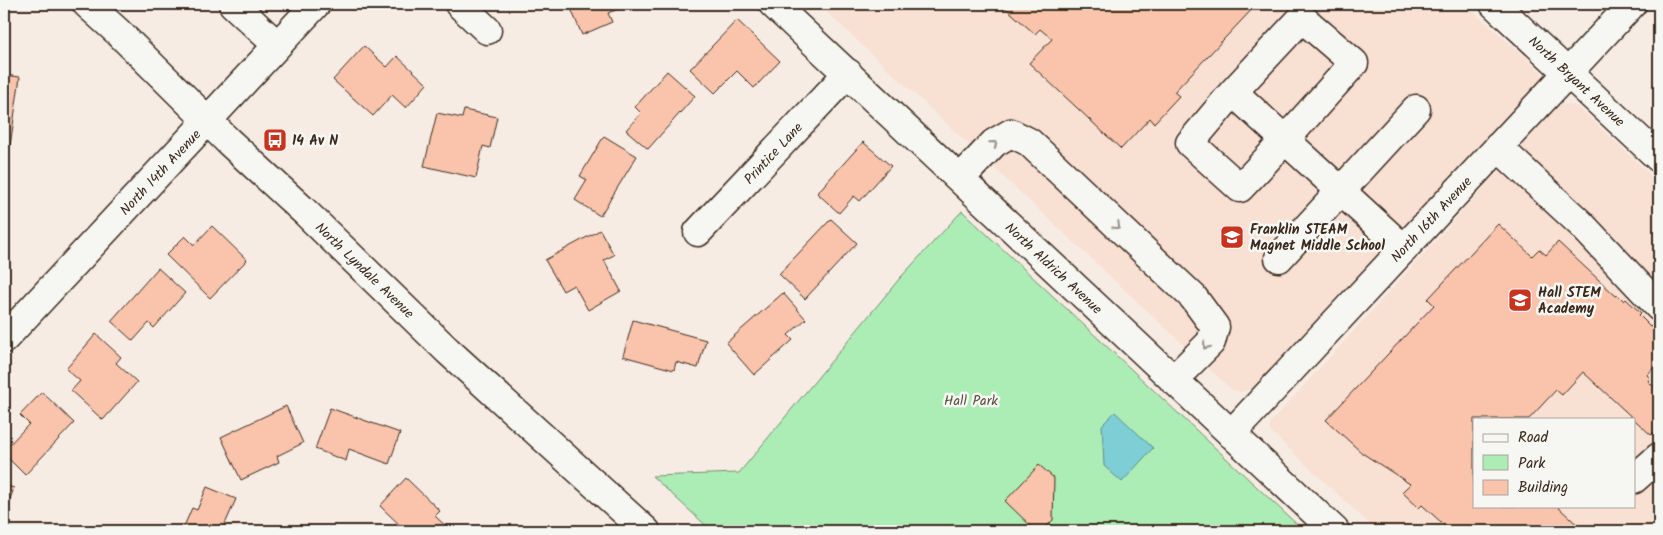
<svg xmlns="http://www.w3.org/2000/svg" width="1663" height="535" viewBox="0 0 1663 535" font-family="Kalam,sans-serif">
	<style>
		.built { fill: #f8e0d3; fill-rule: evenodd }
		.green { fill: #acedb6; stroke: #748c6a }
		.water { fill: #7dced5; stroke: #638c8c }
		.building { fill: #f9c4ab; stroke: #3b2a1e }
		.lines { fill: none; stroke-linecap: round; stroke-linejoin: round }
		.minor-casing { stroke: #3b2a1e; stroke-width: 31 }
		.minor { stroke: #f6f6f2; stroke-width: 28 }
		.oneway { stroke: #989088 }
		.labels { text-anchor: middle; stroke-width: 5; stroke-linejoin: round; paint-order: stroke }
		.street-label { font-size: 14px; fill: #3b2a1e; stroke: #f6f6f2 }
		.poi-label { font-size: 14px; font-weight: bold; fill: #3b2a1e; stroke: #f6f6f2; text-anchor: start }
		.park-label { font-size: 14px; fill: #52513c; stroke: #f6f6f2 }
	</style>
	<rect width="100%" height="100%" fill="#f7ece4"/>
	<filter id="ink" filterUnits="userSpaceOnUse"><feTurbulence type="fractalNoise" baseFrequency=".02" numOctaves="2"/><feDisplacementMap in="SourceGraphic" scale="10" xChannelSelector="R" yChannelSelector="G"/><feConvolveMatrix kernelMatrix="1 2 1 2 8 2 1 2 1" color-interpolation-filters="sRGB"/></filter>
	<g filter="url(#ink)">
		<path class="built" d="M818,4H1465L1541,71L1544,79L1539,86L1253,388L1240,392L1232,390Z
			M1566,104L1576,106L1588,116L1659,183V531H1377L1270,431V423L1558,106ZM1474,419H1634V506H1474Z"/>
		<path class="green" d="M962,211L1304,531H712L652,476L739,473L900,278Z"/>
		<path class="water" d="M1115,412L1153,448L1122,482L1104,466L1102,425Z"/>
		<path class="building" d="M569,4H631L608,13L612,22L582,35Z
			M1001,4H1257L1174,92L1179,96L1154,123L1150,118L1121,149L1029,63L1052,39L1040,29L1035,34Z
			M737,20L780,61L754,88L737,71L715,93L690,69Z
			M364,46L387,67L397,56L427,84L406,108L392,95L373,116L333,80Z
			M667,71L695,96L648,149L626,130L641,113L635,107Z
			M4,75L20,77L10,146L4,145Z
			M464,110L497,117L490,148L483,146L476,178L424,166L437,113L462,118Z
			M604,136L637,156L600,216L575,200L587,180L580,176Z
			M863,142L891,166L860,201L854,196L839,213L817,193Z
			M831,219L857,243L805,299L779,274Z
			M1498,224L1532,256L1539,249L1546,255L1558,242L1616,296L1618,295L1624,301L1626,299L1641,313L1639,315L1651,327L1653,325L1659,331V362L1647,375L1650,378L1648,381L1659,392V431L1657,434L1654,432L1651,435L1583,372L1562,395L1556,390L1529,419H1474V506H1557L1584,531H1451L1422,505L1419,508L1402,492L1410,484L1362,453L1326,420L1434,305L1428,299Z
			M212,226L247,260L210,298L166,255L185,236L194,245Z
			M600,230L614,255L604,260L621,291L588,310L574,285L563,291L545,260Z
			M158,268L185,293L154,328L149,323L133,341L111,321Z
			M783,293L806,319L788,335L793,340L754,375L726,343Z
			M633,320L706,340L698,368L676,362L674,370L623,356Z
			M96,334L121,357L116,363L137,382L103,420L71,391L80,381L66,369Z
			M42,392L74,423L25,475L4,454V450L29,424L20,415Z
			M286,406L303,443L277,456L279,462L241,480L221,437Z
			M330,408L400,433L389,464L349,449L346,461L315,449Z
			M1039,465L1054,478L1053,520L1042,531H1036L1005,501Z
			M406,478L440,511L435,516L451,531H406L380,506Z
			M4,485L14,488L4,516Z
			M207,487L236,499L222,531H182L192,508L197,510Z"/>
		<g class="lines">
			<g class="minor-casing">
				<path id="minor" d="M87,4L118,32L228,141L304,211L448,351L646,531
					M233,4L277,45
					M459,4L487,30
					M773,4L1335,531
					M1494,4L1659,158
					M1233,92L1302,18L1354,63L1285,140L1240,188L1190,143L1233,92C1290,144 1347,197 1404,249
					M1498,147L1581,224L1659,307
					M960,179L994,143L1011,133L1029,142L1193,297L1215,327L1211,342L1173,380
					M698,232L848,73
					M1279,258L1416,109
					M4,339L316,4
					M1231,434L1632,4
					M1634,479L1659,457"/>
			</g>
			<use href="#minor" class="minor"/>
		</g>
		<defs><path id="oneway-chevron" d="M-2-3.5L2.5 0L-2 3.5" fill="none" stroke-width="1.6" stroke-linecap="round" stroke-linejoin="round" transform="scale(1.25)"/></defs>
		<g class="oneway">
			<use href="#oneway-chevron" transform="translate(994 144) rotate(-39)"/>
			<use href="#oneway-chevron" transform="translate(1117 226) rotate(44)"/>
			<use href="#oneway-chevron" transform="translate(1206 346) rotate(129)"/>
		</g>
	</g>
	<defs>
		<g id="bus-square" transform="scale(1.25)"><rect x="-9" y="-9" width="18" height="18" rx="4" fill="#c8321e" stroke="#f6f6f2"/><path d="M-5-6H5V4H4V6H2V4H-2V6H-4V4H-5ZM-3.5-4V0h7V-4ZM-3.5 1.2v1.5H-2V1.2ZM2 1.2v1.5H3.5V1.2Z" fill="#fff"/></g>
		<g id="school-square" transform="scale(1.25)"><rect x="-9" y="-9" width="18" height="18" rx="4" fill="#c8321e" stroke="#f6f6f2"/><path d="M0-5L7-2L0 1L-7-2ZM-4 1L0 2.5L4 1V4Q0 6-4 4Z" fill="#fff"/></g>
	</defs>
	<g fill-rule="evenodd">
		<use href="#bus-square" x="275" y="140"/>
		<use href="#school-square" x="1232" y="237"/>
		<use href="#school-square" x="1520" y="300"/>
	</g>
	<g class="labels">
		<g class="street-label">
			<text transform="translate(1577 81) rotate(43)" y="5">North Bryant Avenue</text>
			<text transform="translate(773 153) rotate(-47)" y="5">Printice Lane</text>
			<text transform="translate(160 172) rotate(-47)" y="5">North 14th Avenue</text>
			<text transform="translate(1431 219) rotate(-47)" y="5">North 16th Avenue</text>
			<text transform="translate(1054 268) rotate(43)" y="5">North Aldrich Avenue</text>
			<text transform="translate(365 270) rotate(44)" y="5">North Lyndale Avenue</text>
		</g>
		<g class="poi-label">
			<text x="292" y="145">14 Av N</text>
			<text x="1250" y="234">Franklin STEAM<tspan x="1250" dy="16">Magnet Middle School</tspan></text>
			<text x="1538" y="297">Hall STEM<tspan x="1538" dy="16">Academy</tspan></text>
		</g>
		<g class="park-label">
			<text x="971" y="405">Hall Park</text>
		</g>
	</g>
	<rect width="1663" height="535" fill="none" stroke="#f6f6f2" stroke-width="20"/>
	<rect x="10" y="10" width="1643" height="515" fill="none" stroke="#3b2a1e" stroke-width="2" filter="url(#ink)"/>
	<rect x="1473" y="418" width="162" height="90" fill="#f6f6f2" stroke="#aba49d"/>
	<rect x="1483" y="434" width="25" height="8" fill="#f6f6f2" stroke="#aba49d"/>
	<text x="1518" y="442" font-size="15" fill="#3b2a1e">Road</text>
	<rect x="1483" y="455" width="25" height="15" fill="#acedb6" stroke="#aba49d"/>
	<text x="1518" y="468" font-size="15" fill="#3b2a1e">Park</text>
	<rect x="1483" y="480" width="25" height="15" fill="#f9c4ab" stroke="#aba49d"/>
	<text x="1518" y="492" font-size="15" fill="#3b2a1e">Building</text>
</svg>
